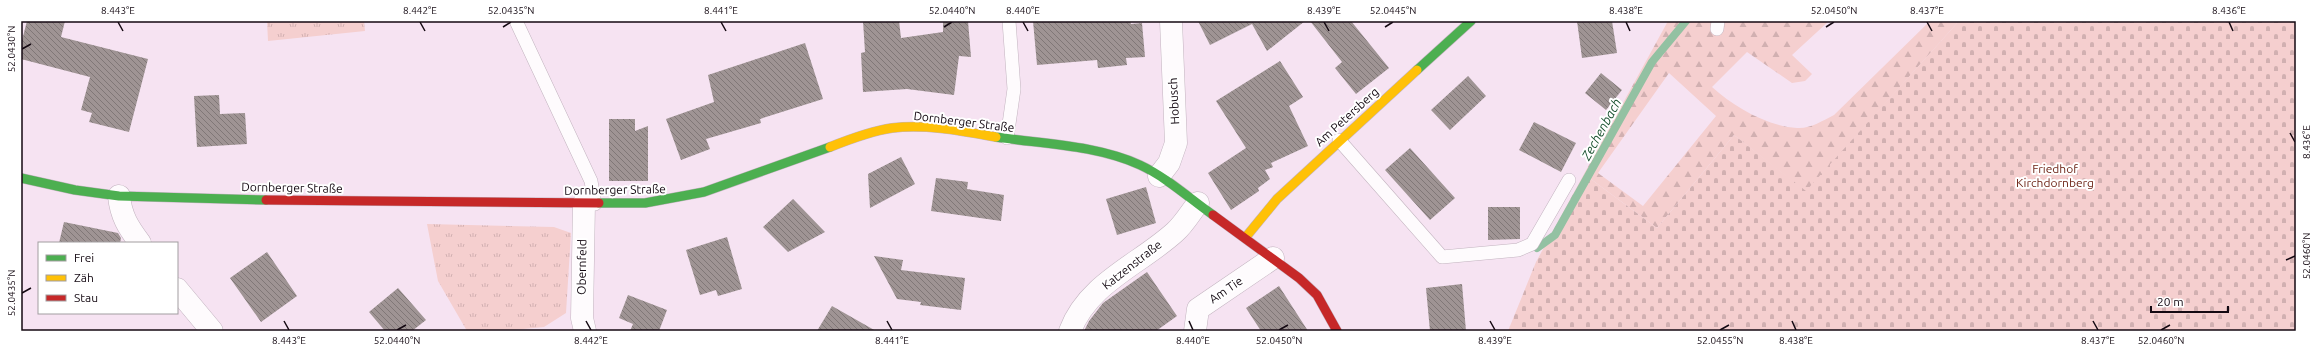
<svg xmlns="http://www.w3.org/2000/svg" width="2317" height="352" viewBox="0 0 2317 352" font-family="Ubuntu,sans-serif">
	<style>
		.grass { fill: url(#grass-tufts) }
		.forest { fill: url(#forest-firs); fill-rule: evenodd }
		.cemetery { fill: url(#cemetery-stones) }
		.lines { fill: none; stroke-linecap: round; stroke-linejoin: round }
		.stream { stroke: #93c1a2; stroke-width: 8 }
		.building { fill: url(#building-back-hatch) }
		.lane-casing { stroke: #c2b3bf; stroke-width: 14 }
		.street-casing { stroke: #c2b3bf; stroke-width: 23 }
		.fast-casing { stroke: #c2b3bf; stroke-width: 10 }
		.slow-casing { stroke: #c2b3bf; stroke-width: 10 }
		.jam-casing { stroke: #c2b3bf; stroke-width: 10 }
		.lane { stroke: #fefbfd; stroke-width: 13 }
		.street { stroke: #fefbfd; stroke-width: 22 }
		.fast { stroke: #4caf50; stroke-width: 9 }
		.slow { stroke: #ffc107; stroke-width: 9 }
		.jam { stroke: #c62828; stroke-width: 9 }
		.ticks { fill: none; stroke: #140912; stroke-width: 1.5 }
		.labels { text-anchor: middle; stroke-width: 4; stroke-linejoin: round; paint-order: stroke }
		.street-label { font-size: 12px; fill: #140912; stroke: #fff }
		.park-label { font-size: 12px; fill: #691e10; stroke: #fff }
		.water-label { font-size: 13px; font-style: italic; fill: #174f2d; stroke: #fff }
		.neatline { fill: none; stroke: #140912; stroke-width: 1.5 }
		.ticks-label { font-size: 10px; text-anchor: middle; fill: #140912 }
	</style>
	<defs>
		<pattern id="grass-tufts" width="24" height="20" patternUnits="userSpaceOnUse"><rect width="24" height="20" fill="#f5cfcf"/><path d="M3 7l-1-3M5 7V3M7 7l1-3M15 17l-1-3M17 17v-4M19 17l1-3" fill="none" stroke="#d1b0b1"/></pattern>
		<pattern id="forest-firs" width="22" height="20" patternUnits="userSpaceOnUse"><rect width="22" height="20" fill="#f5cfcf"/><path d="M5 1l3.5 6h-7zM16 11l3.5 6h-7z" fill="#d1b0b1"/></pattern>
		<pattern id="cemetery-stones" width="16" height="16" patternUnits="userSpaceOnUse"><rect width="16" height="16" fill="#f5cfcf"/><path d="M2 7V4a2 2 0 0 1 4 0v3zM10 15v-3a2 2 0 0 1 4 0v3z" fill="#d1b0b1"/></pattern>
		<pattern id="building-back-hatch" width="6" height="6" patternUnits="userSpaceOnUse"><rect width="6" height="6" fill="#9f9494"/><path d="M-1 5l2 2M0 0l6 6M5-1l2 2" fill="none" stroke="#807777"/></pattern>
	</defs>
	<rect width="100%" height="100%" fill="#f6e3f2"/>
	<path class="grass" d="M267,21H364L365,31L268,41Z
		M427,224L554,227L571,233L566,313L544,327L502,331H467L438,281Z"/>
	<path class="forest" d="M1668,21H1829L1792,55L1812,74L1805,81L1792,83L1747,52L1712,87C1734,107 1767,126 1797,128C1810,129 1822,121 1834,115L1930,21H1959L1806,192L1734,135L1657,228L1584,174ZM1669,73L1716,116L1643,206L1598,173Z"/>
	<path class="cemetery" d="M1959,21H2296V331H1508L1536,262L1584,174L1657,228L1734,135L1806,191Z"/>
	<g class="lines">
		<path class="stream" d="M1537,248L1555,235L1652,62L1686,21"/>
	</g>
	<path class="building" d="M27,21H65L61,37L148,59L129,132L89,122L92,113L81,110L90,77L21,59V44Z
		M863,21H899L901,38L943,32V21H968L971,57L959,56L954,95L907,89L863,92L861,53L865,52Z
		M1033,21H1130L1131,24L1142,23L1145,57L1126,58L1127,65L1098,68L1097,60L1037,65Z
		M1198,21H1305L1267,51L1252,24L1210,45Z
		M1310,21H1351L1389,68L1356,94L1335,68L1342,62Z
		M1577,21H1612L1617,53L1582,58Z
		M805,43L823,99L760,119L761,123L706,139L710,149L681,160L666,119L714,102L708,75Z
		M1280,61L1303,97L1289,106L1308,146L1271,163L1273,167L1265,170L1270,179L1258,188L1259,191L1231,210L1208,173L1246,148L1216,101Z
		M1601,73L1622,90L1606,110L1585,93Z
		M1468,76L1486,96L1450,130L1431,110Z
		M219,95L220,114L245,113L247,144L197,147L194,96Z
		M609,119H635V131L648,126V181H609Z
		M1534,122L1576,143L1561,172L1519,150Z
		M1410,148L1455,198L1430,220L1385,170Z
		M901,157L915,184L870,208L868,174Z
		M936,178L968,182L967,189L1004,195L1001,221L931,211Z
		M1146,187L1156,223L1117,235L1106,199Z
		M793,199L825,232L788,252L763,227Z
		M1488,207H1520V239L1488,240Z
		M64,222L118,233L121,238L120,243H59Z
		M727,237L742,289L718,296L716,290L700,295L686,250Z
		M267,252L297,296L261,322L230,278Z
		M874,256L903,260L901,270L965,278L961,310L920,305L921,302L897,299Z
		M1147,272L1177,316L1156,331H1084L1089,321L1103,303Z
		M1462,284L1466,331H1430L1426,288Z
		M1279,286L1308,331H1261L1246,308Z
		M398,288L426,320L412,331H385L369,312Z
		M628,295L667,310L659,331H630L633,324L619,318Z
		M832,306L876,331H817Z"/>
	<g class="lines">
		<g class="lane-casing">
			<path id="lane" d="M516,21L591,181L595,204
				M1717,29L1718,21
				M1007,138L1014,89L1009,21
				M1339,140L1442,257L1518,250L1532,244L1569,180"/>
		</g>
		<g class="street-casing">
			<path id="street" d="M1159,176L1169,163L1176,143L1171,21
				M119,196C121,216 128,227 140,243
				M584,203L582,318L585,331
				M177,289L212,331
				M1070,331C1088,283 1140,264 1175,232C1184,224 1191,212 1198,203
				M1195,331L1198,309L1273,258"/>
		</g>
		<g class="fast-casing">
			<path id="fast" d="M1417,70L1471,21
				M996,137C1043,144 1096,145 1140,165C1166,177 1189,198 1213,215
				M21,178L75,190L119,196L266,200
				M599,203H645L704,192L830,147"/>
		</g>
		<g class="slow-casing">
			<path id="slow" d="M830,147C850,139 871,131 892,128C927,124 962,131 996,137
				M1245,238L1277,199L1417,70"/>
		</g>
		<g class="jam-casing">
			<path id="jam" d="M266,200L599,203
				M1213,215L1299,278L1317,295L1337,331"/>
		</g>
		<use href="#lane" class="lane"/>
		<use href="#street" class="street"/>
		<use href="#fast" class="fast"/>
		<use href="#slow" class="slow"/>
		<use href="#jam" class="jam"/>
	</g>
	<path class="ticks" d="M118,22L123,31M420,22L425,31M721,22L726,31M1023,22L1028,31M1324,22L1329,31M1626,22L1630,31M1927,22L1932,31M2229,22L2233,31M503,27L511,22M944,27L952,22M1385,27L1393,22M1826,27L1834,22M22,49L31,44M2290,133L2295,142M2286,260L2295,256M22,293L31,288M284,321L289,330M586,321L591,330M887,321L892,330M1189,321L1193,330M1490,321L1495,330M1792,321L1796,330M2093,321L2098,330M397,330L406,325M1279,330L1288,325M1720,330L1729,325M2161,330L2170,325"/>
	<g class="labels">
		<g class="street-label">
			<text transform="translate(1174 101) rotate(-93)" y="4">Hobusch</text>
			<text transform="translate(1347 117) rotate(-42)" y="4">Am Petersberg</text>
			<text transform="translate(964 122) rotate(7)" y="4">Dornberger Straße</text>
			<text transform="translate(292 188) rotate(1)" y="4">Dornberger Straße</text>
			<text transform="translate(615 190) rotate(-1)" y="4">Dornberger Straße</text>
			<text transform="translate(1132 265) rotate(-38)" y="4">Katzenstraße</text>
			<text transform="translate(582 267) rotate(-89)" y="4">Obernfeld</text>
			<text transform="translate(1226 290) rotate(-34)" y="4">Am Tie</text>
		</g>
		<g class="park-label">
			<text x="2055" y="173">Friedhof<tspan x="2055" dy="14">Kirchdornberg</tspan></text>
		</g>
		<g class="water-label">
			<text transform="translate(1601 129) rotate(-61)" y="5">Zechenbach</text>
		</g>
	</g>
	<rect width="2317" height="352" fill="none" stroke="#ffffff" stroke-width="44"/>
	<rect x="38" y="242" width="140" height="72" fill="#ffffff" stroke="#a19da0"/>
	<rect x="46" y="255" width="20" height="6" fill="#4caf50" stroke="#a19da0"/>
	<text x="74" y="262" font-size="12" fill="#140912">Frei</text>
	<rect x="46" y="275" width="20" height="6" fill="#ffc107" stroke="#a19da0"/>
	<text x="74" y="282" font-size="12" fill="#140912">Zäh</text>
	<rect x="46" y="295" width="20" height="6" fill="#c62828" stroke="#a19da0"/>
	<text x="74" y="302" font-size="12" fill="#140912">Stau</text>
	<path d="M2151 306v6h77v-6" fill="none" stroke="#140912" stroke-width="2"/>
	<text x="2157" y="306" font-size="12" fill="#140912" stroke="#ffffff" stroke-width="3" paint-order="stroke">20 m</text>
	<rect x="22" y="22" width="2273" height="308" class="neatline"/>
	<g class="ticks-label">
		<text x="118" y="14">8.443°E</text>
		<text x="420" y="14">8.442°E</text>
		<text x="511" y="14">52.0435°N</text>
		<text x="721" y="14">8.441°E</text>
		<text x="952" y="14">52.0440°N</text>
		<text x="1023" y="14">8.440°E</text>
		<text x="1324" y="14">8.439°E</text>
		<text x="1393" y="14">52.0445°N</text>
		<text x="1626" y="14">8.438°E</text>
		<text x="1834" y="14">52.0450°N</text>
		<text x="1927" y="14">8.437°E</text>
		<text x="2229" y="14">8.436°E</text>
		<text transform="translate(11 49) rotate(-90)" y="4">52.0430°N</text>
		<text transform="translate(2306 142) rotate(-90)" y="4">8.436°E</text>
		<text transform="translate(2306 256) rotate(-90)" y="4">52.0460°N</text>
		<text transform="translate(11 293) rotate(-90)" y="4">52.0435°N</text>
		<text x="289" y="344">8.443°E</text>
		<text x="397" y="344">52.0440°N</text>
		<text x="591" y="344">8.442°E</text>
		<text x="892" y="344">8.441°E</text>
		<text x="1193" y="344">8.440°E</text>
		<text x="1279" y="344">52.0450°N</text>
		<text x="1495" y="344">8.439°E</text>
		<text x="1720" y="344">52.0455°N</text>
		<text x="1796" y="344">8.438°E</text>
		<text x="2098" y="344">8.437°E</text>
		<text x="2161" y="344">52.0460°N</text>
	</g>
</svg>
